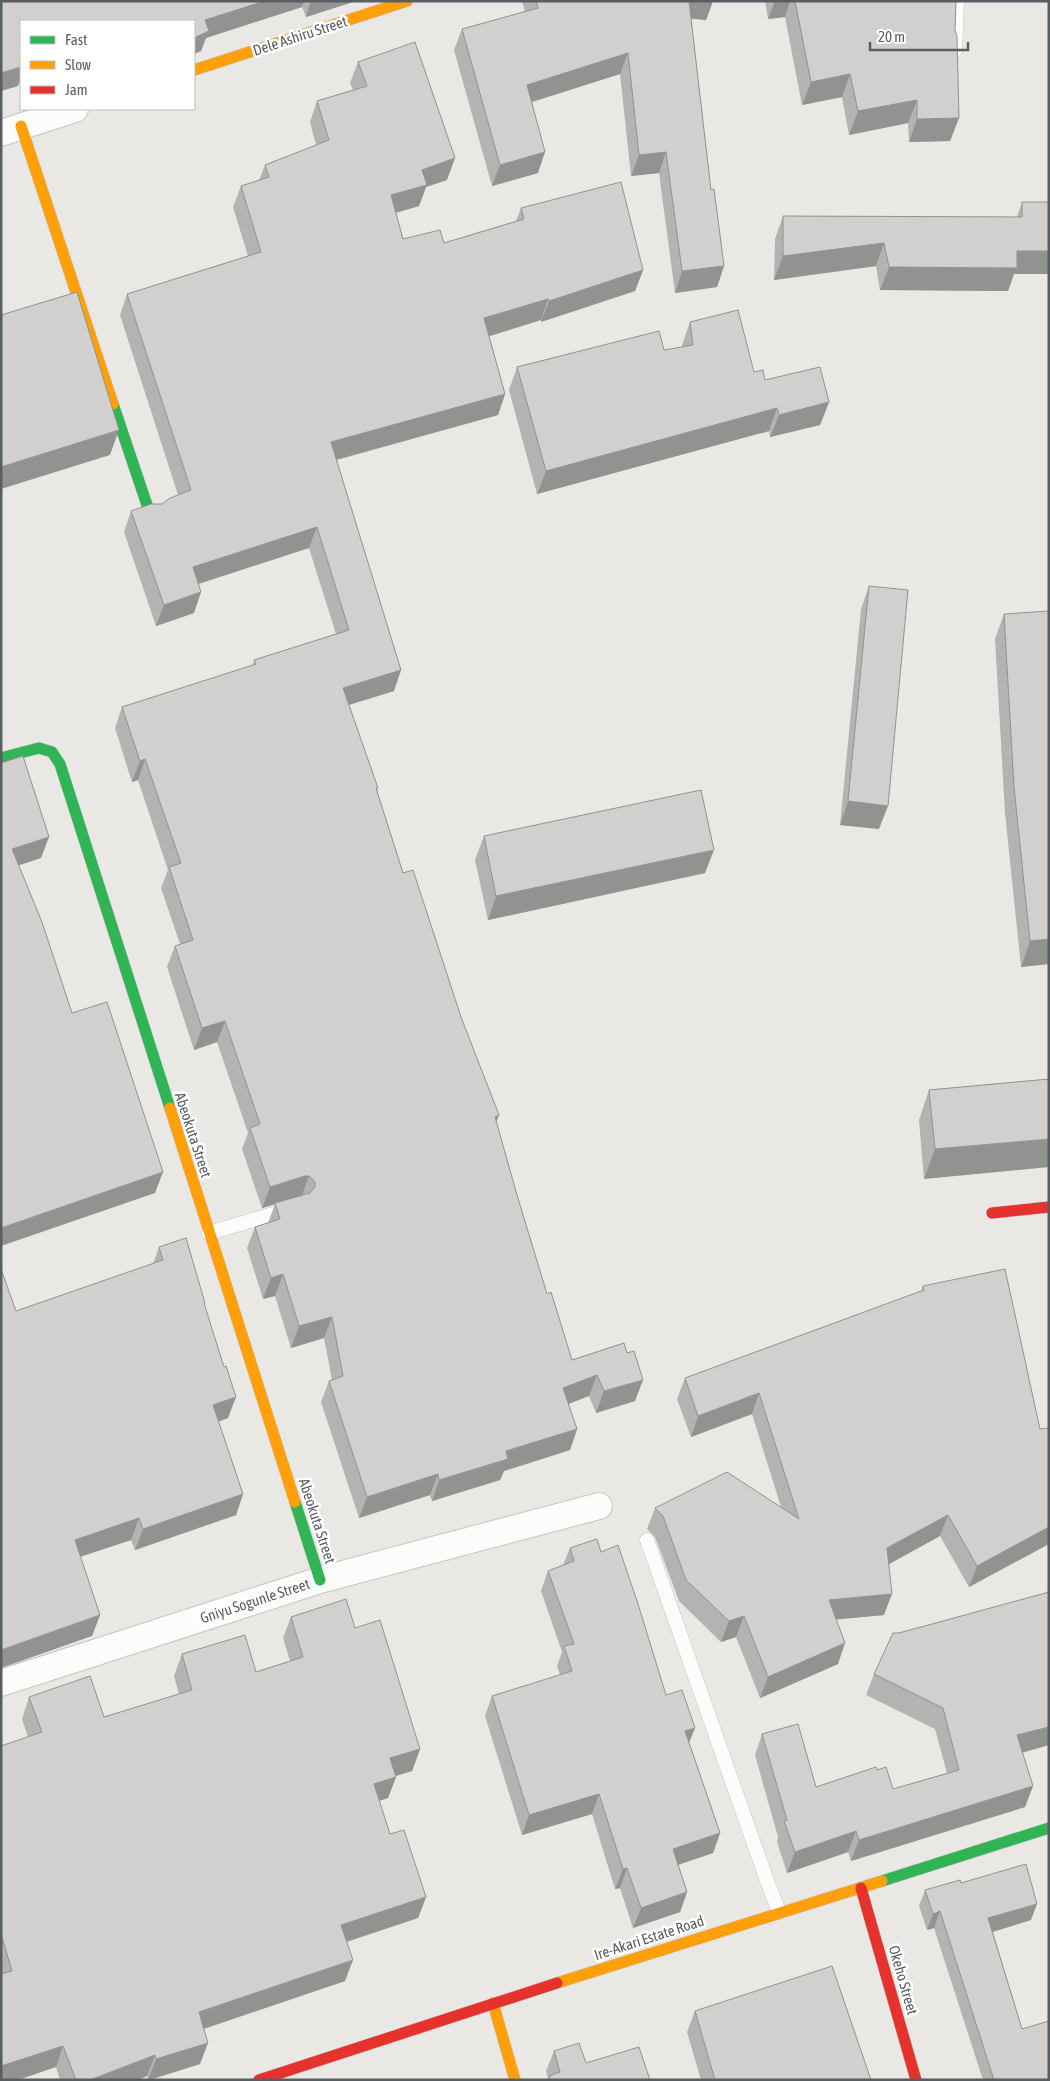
<svg xmlns="http://www.w3.org/2000/svg" width="1050" height="2081" viewBox="0 0 1050 2081" font-family="'Asap Condensed',sans-serif">
	<style>
		.lines { fill: none; stroke-linecap: round; stroke-linejoin: round }
		.lane-casing { stroke: #c6c6c6; stroke-width: 15 }
		.street-casing { stroke: #c6c6c6; stroke-width: 28 }
		.fast-casing { stroke: #c5c5c4; stroke-width: 12 }
		.slow-casing { stroke: #c5c5c4; stroke-width: 12 }
		.jam-casing { stroke: #c5c5c4; stroke-width: 12 }
		.lane { stroke: #fcfcfb; stroke-width: 14 }
		.street { stroke: #fcfcfb; stroke-width: 26 }
		.fast { stroke: #30b455; stroke-width: 11 }
		.slow { stroke: #ff9f0a; stroke-width: 11 }
		.jam { stroke: #e5322d; stroke-width: 11 }
		.wall { fill: #b4b3b1 }
		.shaded-wall { fill: #929290 }
		.building { fill: #d1d0ce; stroke: #929290 }
		.labels { text-anchor: middle; stroke-width: 5; stroke-linejoin: round; paint-order: stroke }
		.street-label { font-size: 15px; fill: #595e62; stroke: #fff }
	</style>
	<rect width="100%" height="100%" fill="#e9e8e4"/>
	<g class="lines">
		<g class="lane-casing">
			<path id="lane" d="M955,50L957,1
				M209,1233L287,1210
				M647,1540L766,1878L779,1912"/>
		</g>
		<g class="street-casing">
			<path id="street" d="M1,133L75,109
				M1,1683L320,1580L599,1506"/>
		</g>
		<g class="fast-casing">
			<path id="fast" d="M113,404L149,511
				M1,758L39,748L52,752L60,764L170,1108
				M295,1502L320,1580
				M882,1881L1049,1828"/>
		</g>
		<g class="slow-casing">
			<path id="slow" d="M194,70L407,1
				M21,126L113,404
				M170,1108L295,1502
				M557,1983L882,1881
				M493,2003L515,2080"/>
		</g>
		<g class="jam-casing">
			<path id="jam" d="M992,1213L1049,1207
				M861,1888L916,2080
				M259,2080L557,1983"/>
		</g>
		<use href="#lane" class="lane"/>
		<use href="#street" class="street"/>
		<use href="#fast" class="fast"/>
		<use href="#slow" class="slow"/>
		<use href="#jam" class="jam"/>
	</g>
	<path class="wall" d="M1,1H356L306,17L302,7L206,38L201,51L194,54V21H21V82L19,83L18,86L1,91Z
		M522,1H713L706,20L691,19L711,190L724,266L717,287L675,293L659,173L631,176L620,74L532,102L538,173L492,186L454,50L462,29L525,12Z
		M765,1H956L955,30L959,118L950,141L909,142L908,123L849,135L842,97L802,105L785,17L768,19Z
		M358,62L447,180L426,187L419,206L396,213L403,239L444,243L516,221L521,208L643,270L635,291L541,322V320L489,336L505,394L498,415L337,460L394,691L349,705L378,788L377,791L403,873L461,1017L496,1122L517,1195L547,1294L572,1360L624,1343L635,1401L596,1413L589,1396L568,1404L577,1429L570,1450L504,1471L500,1480L432,1501L430,1495L359,1518L321,1402L329,1381L332,1380L324,1338L291,1348L275,1296L263,1299L247,1248L255,1227L268,1223L275,1204L262,1208L242,1149L248,1133L217,1042L194,1050L167,967L175,946L180,944L161,888L168,870L138,780L132,782L115,728L122,707L253,665L254,660L336,634L309,548L199,584L194,613L156,626L124,532L131,511L162,504L178,495L120,315L127,294L248,256L233,207L241,186L259,180L265,165L316,145L310,122L317,101L353,90L350,83Z
		M1022,202H1049V274H1014L1008,291L880,290L876,266L774,280L775,239L783,216L1017,217Z
		M690,322L754,372L765,380L829,402L820,425L770,437L769,431L537,494L509,390L517,367L664,350L682,347V345Z
		M869,586L879,829L840,825L861,609Z
		M1004,614L1049,964L1021,967L1005,813L995,639Z
		M484,836L705,873L488,920L475,860Z
		M1049,1079L924,1179L919,1120L929,1090Z
		M159,1247L204,1305L228,1418L218,1422L243,1494L236,1515L135,1550L131,1540L80,1557L100,1615L92,1636L16,1311L153,1264Z
		M923,1286L1040,1429L1049,1428V1549L1047,1545L969,1587L940,1536L889,1564L884,1615L836,1619L838,1664L760,1698L736,1637L721,1642L679,1601L655,1537L647,1529L655,1508L781,1507L752,1414L691,1437L677,1399L685,1378L921,1291Z
		M570,1548L601,1552L666,1695L689,1742L720,1833L713,1853L678,1865L687,1892L680,1912L633,1928L620,1888L615,1889L592,1814L522,1835L485,1716L492,1696L560,1675L557,1666L562,1652L541,1591L548,1571L563,1565Z
		M1049,1592V1745L1022,1753L1033,1786L1025,1807L851,1861L848,1852L787,1873L777,1842L778,1837L755,1755L762,1734L816,1787L877,1770L893,1789L947,1773L935,1729L866,1695L874,1674L899,1633Z
		M291,1617L355,1628L420,1749L412,1771L396,1776V1777L388,1798L379,1801L390,1834L426,1897L418,1918L347,1942L345,1981L204,2029L200,2064L150,2080H148L147,2076L138,2080H60L56,2067L1,2080V1746L28,1737L22,1719L29,1697L104,1717L179,1694L174,1676L182,1654L256,1672L290,1661L283,1638Z
		M961,1883L1031,1920L993,1932L1022,2029L1049,2080H983L934,1928L927,1930L919,1906L925,1890Z
		M695,2011L871,2080H701L687,2032Z
		M554,2051L586,2063L650,2080H547L548,2078L546,2071Z"/>
	<path class="shaded-wall" d="M265,1H304L302,7L206,38L201,51L194,54V38L205,20Z
		M311,1H356L306,17Z
		M686,1H713L706,20L680,17Z
		M775,1H790L785,17L768,19Z
		M628,53L620,74L519,106L527,85Z
		M21,67V82L19,83L18,86L1,91V73Z
		M850,74L842,97L802,105L811,82Z
		M917,100L908,123L849,135L858,111Z
		M959,118L950,141L909,142L917,119Z
		M545,152L538,173L492,186L500,165Z
		M666,152L659,173L631,176L639,155Z
		M455,158L447,180L426,187L419,206L384,216L391,195L422,170Z
		M884,243L876,266L774,280L783,256Z
		M1017,251H1049V274H1014L1008,291L880,290L889,267Z
		M724,266L717,287L675,293L682,271Z
		M643,270L635,291L541,322L549,301Z
		M548,299L541,320L477,340L484,318Z
		M505,394L498,415L324,463L331,442Z
		M829,402L820,425L770,437L779,415Z
		M777,408L769,431L537,494L546,471Z
		M119,430L110,455L1,489V467Z
		M317,527L309,548L185,588L193,567Z
		M201,592L194,613L156,626L164,605Z
		M401,670L394,691L335,709L343,688Z
		M145,759L138,780L132,782L140,761Z
		M848,801L888,806L879,829L840,825Z
		M49,837L41,858L5,870L12,849Z
		M714,850L705,873L488,920L496,896Z
		M1049,939V964L1021,967L1030,941Z
		M225,1021L217,1042L194,1050L202,1028Z
		M499,1115L491,1136L495,1117Z
		M1049,1139V1167L924,1179L935,1149Z
		M163,1172L155,1193L1,1246V1228Z
		M305,1176H309L301,1198H297L262,1208L270,1187Z
		M283,1274L275,1296L263,1299L271,1278Z
		M332,1317L324,1338L291,1348L299,1326Z
		M597,1375L589,1396L555,1409L563,1388Z
		M643,1380L635,1401L596,1413L604,1391Z
		M759,1393L752,1414L691,1437L698,1416Z
		M236,1397L228,1418L205,1426L213,1405Z
		M577,1429L570,1450L504,1471L500,1480L432,1501L439,1480L506,1451Z
		M438,1474L430,1495L359,1518L367,1497Z
		M243,1494L236,1515L135,1550L143,1529Z
		M948,1515L940,1536L880,1569L887,1548Z
		M139,1518L131,1540L67,1561L75,1540Z
		M1049,1527V1541L1047,1545L969,1587L977,1566Z
		M892,1594L884,1615L821,1621L829,1600Z
		M100,1615L92,1636L1,1668V1650Z
		M744,1616L736,1637L721,1642L729,1621Z
		M845,1643L838,1664L760,1698L768,1677Z
		M1049,1727V1745L1009,1756L1017,1735Z
		M695,1728L687,1748L685,1731Z
		M420,1749L412,1771L382,1780L390,1758Z
		M396,1777L388,1798L366,1805L374,1784Z
		M1033,1786L1025,1807L851,1861L859,1840Z
		M599,1794L592,1814L522,1835L529,1815Z
		M856,1831L848,1852L787,1873L795,1852Z
		M720,1833L713,1853L665,1869L673,1849Z
		M627,1868L620,1888L615,1889L623,1869Z
		M687,1892L680,1912L633,1928L641,1908Z
		M426,1897L418,1918L333,1946L341,1925Z
		M1037,1904L1031,1920L982,1935L988,1918Z
		M940,1911L934,1928L927,1930L933,1914Z
		M353,1960L345,1981L191,2033L199,2012Z
		M208,2043L200,2064L148,2080L156,2059Z
		M63,2046L56,2067L18,2080H1V2066Z
		M155,2055L147,2076L138,2080H90Z"/>
	<path class="building" d="M1,1H265L205,20L209,31L194,38V21H21V67L1,73Z
		M536,1H689L711,190L714,189L724,266L682,271L666,152L639,155L628,53L527,85L545,152L500,165L462,29L538,8Z
		M795,1H956L955,30L957,36L959,118L917,119V100L858,111L850,74L811,82Z
		M415,42L455,158L422,170L427,185L391,195L403,239L440,230L444,243L524,219L521,208L621,182L643,270L549,301L548,299L484,318L505,394L331,442L401,670L343,688L378,788H376L403,873L413,870L461,1017L499,1115L495,1117L517,1195L547,1294L551,1292L572,1360L624,1343L627,1353L634,1351L643,1380L604,1391L597,1375L563,1388L577,1429L506,1451L508,1459L439,1480L438,1474L367,1497L329,1381L343,1376L332,1317L299,1326L283,1274L271,1278L255,1227L280,1219L275,1203L310,1193L315,1187V1182L309,1176H305L270,1187L250,1128L260,1124L225,1021L202,1028L175,946L193,940L169,867L181,863L145,759L140,761L122,707L256,664L254,660L349,630L317,527L193,567L201,592L164,605L131,511L151,504H162L170,498L191,490L127,294L261,252L241,186L269,177L265,165L329,140L317,101L367,86L358,62Z
		M1022,202H1049V251H1017V268L889,267L884,243L783,256V216L1022,217Z
		M77,292L119,430L1,467V315Z
		M738,310L754,372L763,370L765,380L820,367L829,402L779,415L777,408L546,471L517,367L659,331L664,350L693,345L690,322Z
		M869,586L908,590L888,806L848,801Z
		M1049,611V939L1030,941L1014,787L1004,614Z
		M23,756L49,837L12,849L42,922L72,1013L107,1002L163,1172L1,1228V763Z
		M701,790L714,850L496,896L484,836Z
		M1049,1079V1139L935,1149L929,1090Z
		M186,1238L205,1303H204L224,1367L226,1366L236,1397L213,1405L243,1494L143,1529L139,1518L75,1540L100,1615L1,1650V1269L16,1311L163,1260L159,1247Z
		M1005,1269L1040,1429L1049,1428V1527L977,1566L948,1515L887,1548L892,1594L829,1600L845,1643L768,1677L744,1616L729,1621L686,1580L663,1516L655,1508L727,1472L799,1519L759,1393L698,1416L685,1378L924,1290L923,1286Z
		M597,1539L601,1552L618,1545L638,1604L666,1695L682,1690L695,1728L685,1731L720,1833L673,1849L687,1892L641,1908L627,1868L623,1869L599,1794L529,1815L492,1696L572,1671L564,1646L574,1644L548,1571L574,1561L570,1548Z
		M1049,1592V1727L1017,1735L1033,1786L859,1840L856,1831L795,1852L784,1821L787,1820L762,1734L798,1724L816,1787L876,1767L877,1770L886,1767L893,1789L959,1770L943,1708L874,1674L893,1633H899Z
		M346,1599L355,1628L380,1620L420,1749L390,1758L396,1777L374,1784L390,1834L404,1830L426,1897L341,1925L353,1960L199,2012L208,2043L156,2059L155,2055L90,2080H76L63,2046L1,2066V1974L12,1971L1,1934V1746L42,1732L29,1697L90,1676L104,1717L192,1690L182,1654L245,1635L256,1672L303,1657L291,1617Z
		M1026,1864L1037,1904L988,1918L1022,2029L1049,2021V2080H994L940,1911L933,1914L925,1890L960,1880L961,1883Z
		M832,1966L871,2080H715L695,2011Z
		M579,2043L586,2063L639,2047L650,2080H550L549,2076L560,2072L554,2051Z"/>
	<g class="labels">
		<g class="street-label">
			<text transform="translate(300 36) rotate(-18)" y="5">Dele Ashiru Street</text>
			<text transform="translate(193 1135) rotate(72)" y="5">Abeokuta Street</text>
			<text transform="translate(317 1521) rotate(72)" y="5">Abeokuta Street</text>
			<text transform="translate(255 1601) rotate(-18)" y="5">Gniyu Sogunle Street</text>
			<text transform="translate(649 1938) rotate(-18)" y="5">Ire-Akari Estate Road</text>
			<text transform="translate(903 1980) rotate(74)" y="5">Okeho Street</text>
		</g>
	</g>
	<rect width="1050" height="2081" fill="none" stroke="#595e62" stroke-width="5"/>
	<rect x="20" y="20" width="175" height="90" fill="#ffffff" stroke="#bdbfc0"/>
	<rect x="30" y="36" width="25" height="8" fill="#30b455" stroke="#bdbfc0"/>
	<text x="65" y="45" font-size="15" fill="#595e62">Fast</text>
	<rect x="30" y="61" width="25" height="8" fill="#ff9f0a" stroke="#bdbfc0"/>
	<text x="65" y="70" font-size="15" fill="#595e62">Slow</text>
	<rect x="30" y="86" width="25" height="8" fill="#e5322d" stroke="#bdbfc0"/>
	<text x="65" y="95" font-size="15" fill="#595e62">Jam</text>
	<path d="M870 42v8h98v-8" fill="none" stroke="#595e62" stroke-width="2.5"/>
	<text x="878" y="42" font-size="15" fill="#595e62" stroke="#ffffff" stroke-width="4" paint-order="stroke">20 m</text>
</svg>
